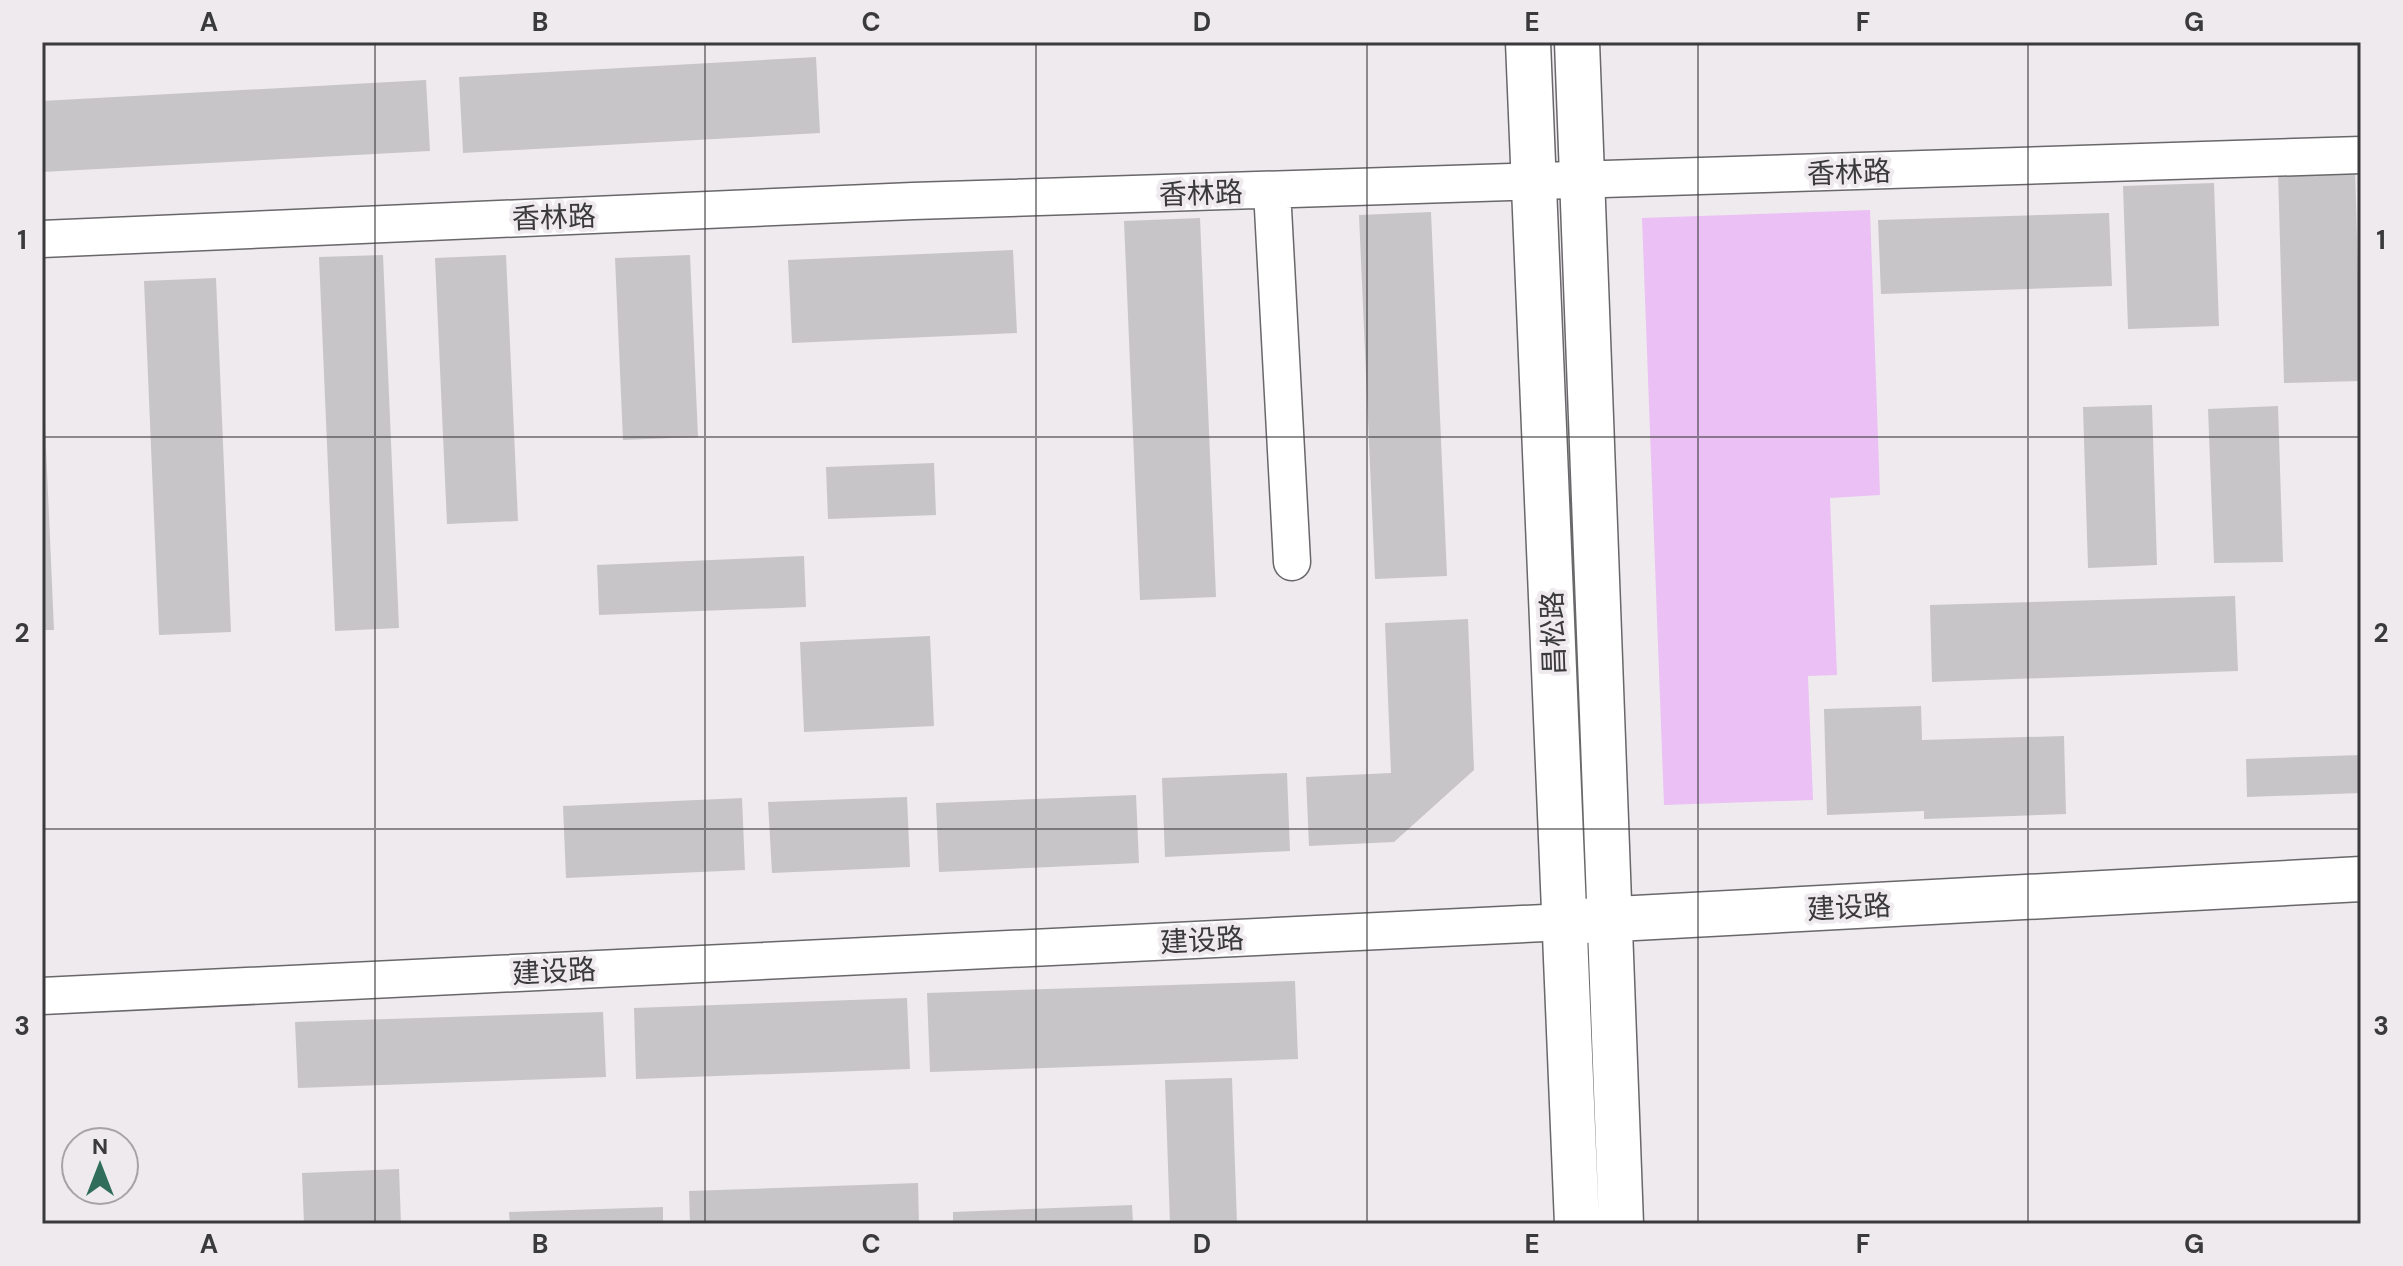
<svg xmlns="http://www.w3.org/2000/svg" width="2403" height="1266" viewBox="0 0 2403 1266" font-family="'DM Sans','Noto Sans SC',sans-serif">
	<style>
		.green { fill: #ebc0f4 }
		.building { fill: #c8c5c9 }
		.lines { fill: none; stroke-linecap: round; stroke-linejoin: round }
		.minor-casing { stroke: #69676a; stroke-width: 39 }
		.major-casing { stroke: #69676a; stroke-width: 47 }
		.minor { stroke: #fff; stroke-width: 36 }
		.major { stroke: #fff; stroke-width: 44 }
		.grid { fill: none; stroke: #3a393b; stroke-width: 2; stroke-opacity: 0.55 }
		.labels { text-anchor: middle; stroke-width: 8; stroke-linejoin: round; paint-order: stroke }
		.street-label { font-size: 28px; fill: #3a393b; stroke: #eeeaee }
		.neatline { fill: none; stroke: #3a393b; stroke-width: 3 }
		.grid-label { font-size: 26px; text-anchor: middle; font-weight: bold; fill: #3a393b }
	</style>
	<rect width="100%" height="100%" fill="#eeeaee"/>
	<path class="green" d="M1870,210L1880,495L1830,498L1837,675L1808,676L1813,800L1664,805L1642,218Z"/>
	<path class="building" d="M816,57L820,133L463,153L459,77Z
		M426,80L430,151L42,172V101Z
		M2355,167L2361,381L2284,383L2278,171Z
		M2214,183L2219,326L2128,329L2123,186Z
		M1431,212L1447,576L1375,579L1359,215Z
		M2109,213L2112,286L1881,294L1878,220Z
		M1200,218L1216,597L1140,600L1124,221Z
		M1013,250L1017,333L792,343L788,260Z
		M383,255L399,628L335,631L319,257Z
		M506,255L518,521L447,524L435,258Z
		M690,255L698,437L623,440L615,258Z
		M216,278L231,632L159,635L144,281Z
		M42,402H44L54,630H42Z
		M2152,405L2157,565L2088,568L2083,407Z
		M2278,406L2283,562L2214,563L2208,409Z
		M934,463L936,515L828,519L826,467Z
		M804,556L806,607L599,615L597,565Z
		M2235,596L2238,671L1932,682L1930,605Z
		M1468,619L1474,770L1394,842L1309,846L1306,777L1391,773L1385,623Z
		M930,636L934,726L804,732L800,642Z
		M1921,706L1922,740L2064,736L2066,814L1924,819V811L1827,815L1824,709Z
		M2361,755V793L2247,797L2246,759Z
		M1287,773L1290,851L1165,857L1162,778Z
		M1136,795L1139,863L939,872L936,803Z
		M907,797L910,867L772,873L768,802Z
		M742,798L745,870L566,878L563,806Z
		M1295,981L1298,1059L930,1072L927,993Z
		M907,998L910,1069L636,1079L634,1008Z
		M603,1012L606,1077L298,1088L295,1022Z
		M1232,1078L1237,1224H1170L1165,1080Z
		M399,1169L401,1224H304L302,1173Z
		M918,1183L919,1224H690L689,1191Z
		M1132,1205L1133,1224H953V1212Z
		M663,1207V1224H510L509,1212Z"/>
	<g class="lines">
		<g class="minor-casing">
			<path id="minor" d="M1272,190L1292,562
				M42,239L913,201L2361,155
				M42,996L1565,922"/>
		</g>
		<g class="major-casing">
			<path id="major" d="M1528,42L1577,1224
				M1577,42L1621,1224
				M1579,921L2361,879"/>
		</g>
		<use href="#minor" class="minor"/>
		<use href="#major" class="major"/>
	</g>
	<path class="grid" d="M375,42V1224M705,42V1224M1036,42V1224M1367,42V1224M1698,42V1224M2028,42V1224M42,437H2361M42,829H2361"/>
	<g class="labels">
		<g class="street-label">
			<text transform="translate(1849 172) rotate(-2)" y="10">香林路</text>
			<text transform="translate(1201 193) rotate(-2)" y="10">香林路</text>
			<text transform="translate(554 217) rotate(-2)" y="10">香林路</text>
			<text transform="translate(1553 633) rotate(-92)" y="10">昌松路</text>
			<text transform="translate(1849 907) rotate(-3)" y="10">建设路</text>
			<text transform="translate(1202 940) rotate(-3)" y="10">建设路</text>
			<text transform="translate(554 971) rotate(-3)" y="10">建设路</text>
		</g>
	</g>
	<rect width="2403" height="1266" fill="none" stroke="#eeeaee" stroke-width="88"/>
	<g transform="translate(100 1166)"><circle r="38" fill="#eeeaee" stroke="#a6a3a6" stroke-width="2"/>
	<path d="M0-6L14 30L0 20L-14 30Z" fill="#306e5b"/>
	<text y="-12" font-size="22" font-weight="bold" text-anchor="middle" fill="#3a393b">N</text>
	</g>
	<rect x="44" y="44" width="2315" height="1178" class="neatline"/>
	<g class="grid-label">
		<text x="209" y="31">A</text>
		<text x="540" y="31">B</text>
		<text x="871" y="31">C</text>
		<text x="1202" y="31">D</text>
		<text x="1532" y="31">E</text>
		<text x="1863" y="31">F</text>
		<text x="2194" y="31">G</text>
		<text x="22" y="249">1</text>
		<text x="2381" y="249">1</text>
		<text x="22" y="642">2</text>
		<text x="2381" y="642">2</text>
		<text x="22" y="1035">3</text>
		<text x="2381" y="1035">3</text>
		<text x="209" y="1253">A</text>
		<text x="540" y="1253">B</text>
		<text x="871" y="1253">C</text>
		<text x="1202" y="1253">D</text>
		<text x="1532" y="1253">E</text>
		<text x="1863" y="1253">F</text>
		<text x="2194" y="1253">G</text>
	</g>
</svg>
